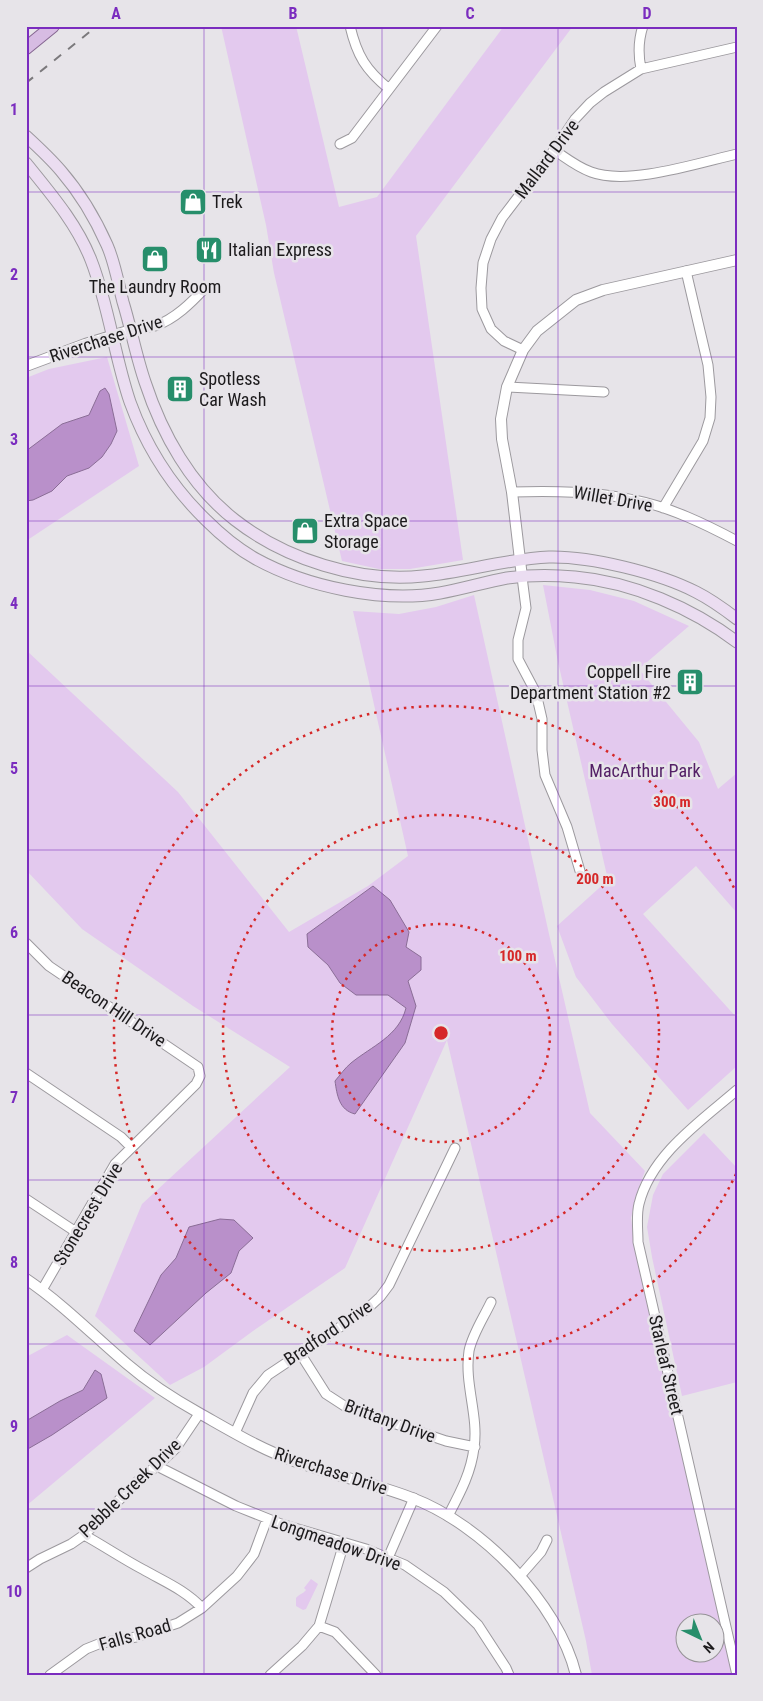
<svg xmlns="http://www.w3.org/2000/svg" width="763" height="1701" viewBox="0 0 763 1701" font-family="'Roboto Condensed',sans-serif">
	<style>
		.green { fill: #e3c9ee; fill-rule: evenodd }
		.water { fill: #b990ca; stroke: #8a6d96 }
		.lines { fill: none; stroke-linecap: round; stroke-linejoin: round }
		.minor-casing { stroke: #9c999e; stroke-width: 11 }
		.tertiary-casing { stroke: #9c999e; stroke-width: 12 }
		.secondary-casing { stroke: #9c999e; stroke-width: 13 }
		.primary-casing { stroke: #856691; stroke-width: 14 }
		.minor { stroke: #fff; stroke-width: 9 }
		.tertiary { stroke: #fff; stroke-width: 10 }
		.secondary { stroke: #ebddf1; stroke-width: 11 }
		.primary { stroke: #d7bce3; stroke-width: 12 }
		.rail { stroke: #7b797c; stroke-width: 2; stroke-dasharray: 9 9; stroke-linecap: butt }
		.grid { fill: none; stroke: #7b2cbf; stroke-width: 1; stroke-opacity: 0.55 }
		.ring { fill: none; stroke: #d62828; stroke-width: 2.5; stroke-dasharray: 2.5 5 }
		.labels { text-anchor: middle; stroke-width: 5; stroke-linejoin: round; paint-order: stroke }
		.street-label { font-size: 18px; fill: #1c1a1c; stroke: #e7e4e9 }
		.poi-label { font-size: 18px; fill: #1c1a1c; stroke: #e7e4e9; text-anchor: start }
		.park-label { font-size: 18px; fill: #532066; stroke: #e7e4e9 }
		.centre { fill: #d62828; stroke: #e7e4e9; stroke-width: 2.5 }
		.ring-label { font-size: 15px; text-anchor: middle; font-weight: bold; fill: #d62828; stroke: #e7e4e9; stroke-width: 5; stroke-linejoin: round; paint-order: stroke }
		.neatline { fill: none; stroke: #7b2cbf; stroke-width: 2 }
		.grid-label { font-size: 16px; text-anchor: middle; font-weight: bold; fill: #7b2cbf }
	</style>
	<rect width="100%" height="100%" fill="#e7e4e9"/>
	<path class="green" d="M221,26H296L339,207L377,197L504,26H573L416,236L463,560L410,569H379L342,561L274,273L266,225Z
		M107,357L139,466L26,541V378L49,369Z
		M543,585L590,590L634,601L689,626L639,669L699,742L718,789L737,773V913L696,866L643,914L737,1018V1066L688,1110L612,1024L576,977L557,926L608,880L558,662Z
		M474,595L549,934L590,1113L645,1171L638,1190L631,1218L635,1248L733,1675H592L586,1641L447,1040L345,1268L253,1331L204,1367L170,1385L95,1316L142,1204L290,1067L193,1006L82,929L26,870V650L178,792L289,932L368,886L408,856L353,611L399,614L436,607ZM686,1624H716V1654H686Z
		M704,1133L737,1168V1382L682,1396L652,1257L647,1227L653,1195L663,1174Z
		M67,1335L155,1398L26,1506V1357Z
		M311,1579L318,1584L306,1609L303,1610L296,1606V1598C299,1594 303,1594 306,1590L304,1588Z"/>
	<path class="water" d="M105,388L109,394L117,431L111,444L102,457L89,468L67,476L52,491L33,500L26,501V451L62,424L89,415L100,391Z
		M373,886L390,900L409,932L406,947L421,957V970L408,981L416,1006L405,1043L355,1114C339,1110 337,1095 335,1081C340,1075 345,1068 351,1063C372,1046 399,1036 406,1008L388,995H356L340,983L328,965L308,947L307,934Z
		M220,1219L234,1220L253,1238L239,1251L231,1273L206,1293L150,1345L134,1331L161,1275L176,1258L189,1227Z
		M95,1370L101,1374L107,1398L52,1435L26,1450V1421L60,1401L83,1390Z"/>
	<g class="lines">
		<g class="minor-casing">
			<path id="minor" d="M350,26C357,56 366,70 389,89
				M641,69C638,54 638,41 643,26
				M340,144L352,138L437,26
				M554,150C566,158 577,167 591,172C628,186 698,163 737,154
				M131,330C139,329 147,328 155,326C175,319 191,303 205,288
				M523,350L504,341L491,329L482,309L481,288L483,263L491,239L502,218L554,150L575,119L590,103L604,92L641,69L737,47
				M507,387L604,392
				M512,492C553,491 594,491 634,500C670,507 705,524 737,541
				M663,508L703,441L710,418L711,397L708,365L686,271
				M522,577L526,608L518,640V659L536,693L542,719V750L545,775L567,827L580,871
				M26,943L49,966L198,1067L200,1076L196,1084L115,1164L42,1290
				M26,1073L121,1137L131,1147
				M26,1199L76,1232
				M300,1353L326,1394L346,1407L446,1441L475,1447
				M235,1433L253,1393L268,1375L367,1309L380,1297L389,1285L455,1148
				M157,1466L236,1506L281,1524L366,1549L405,1565L444,1592L478,1625L506,1668L509,1675
				M448,1516C460,1493 471,1473 474,1448C479,1416 464,1384 469,1351C472,1335 484,1317 491,1302
				M84,1535C104,1546 123,1559 144,1570C165,1582 185,1590 202,1608
				M388,1558L414,1498
				M26,1568L40,1559L71,1544L84,1535L142,1477L157,1466L176,1448L199,1414
				M520,1576L541,1552L547,1540
				M319,1626L335,1632L376,1675
				M50,1675L86,1649L101,1643L136,1637L178,1623L202,1608L237,1576L254,1554L267,1519
				M270,1675L302,1646L319,1626L344,1543
				M737,1675L638,1242C638,1230 636,1215 639,1204C651,1155 701,1121 737,1090"/>
		</g>
		<g class="tertiary-casing">
			<path id="tertiary" d="M26,366L85,344L131,330
				M522,577L512,492L502,439L501,419L507,387L523,350L537,331L576,300L603,290L737,260
				M26,1279C63,1304 94,1336 127,1364C149,1383 174,1399 199,1413C231,1431 262,1450 297,1462C334,1476 374,1483 412,1498C481,1524 558,1602 576,1675"/>
		</g>
		<g class="secondary-casing">
			<path id="secondary" d="M26,136C38,147 50,158 61,171C80,193 95,218 107,245C115,263 118,283 123,302C131,328 136,356 145,382C162,434 191,486 235,520C285,559 359,583 423,576C465,572 506,559 549,557C590,556 659,573 696,592C710,599 724,609 737,619
				M26,163C51,194 77,224 91,260C109,306 114,355 130,402C146,446 172,487 206,520C220,534 238,549 256,559C307,587 383,603 440,593C463,589 485,582 507,578C529,575 554,575 575,577C632,582 692,608 737,642"/>
		</g>
		<g class="primary-casing">
			<path id="primary" d="M26,48L53,26"/>
		</g>
		<use href="#minor" class="minor"/>
		<use href="#tertiary" class="tertiary"/>
		<use href="#secondary" class="secondary"/>
		<use href="#primary" class="primary"/>
		<path class="rail" d="M26,83L97,26"/>
	</g>
	<path class="grid" d="M204,26V1675M382,26V1675M558,26V1675M26,192H737M26,357H737M26,521H737M26,686H737M26,850H737M26,1015H737M26,1180H737M26,1344H737M26,1509H737"/>
	<g class="ring">
		<circle cx="441" cy="1033" r="109"/>
		<circle cx="441" cy="1033" r="218"/>
		<path d="M736 1174A327 327 0 1 1 736 892"/>
	</g>
	<defs>
		<g id="shop-square" transform="scale(1.4375)"><rect x="-9" y="-9" width="18" height="18" rx="4" fill="#278e6b" stroke="#e7e4e9"/><path d="M-5-2.5h2.3a2.7 3.5 0 0 1 5.4 0H5L5.5 6h-11ZM-1.5-2.5h3a1.5 2.3 0 0 0-3 0Z" fill="#fff"/></g>
		<g id="restaurant-square" transform="scale(1.4375)"><rect x="-9" y="-9" width="18" height="18" rx="4" fill="#278e6b" stroke="#e7e4e9"/><path d="M-5-6h1v4h1v-4h1v4h1v-4h1v5L-1.5 .5V6h-2V.5L-5-1ZM5-6V6H3V1.5H1.5Q1.5-4 5-6Z" fill="#fff"/></g>
		<g id="building-square" transform="scale(1.4375)"><rect x="-9" y="-9" width="18" height="18" rx="4" fill="#278e6b" stroke="#e7e4e9"/><path d="M-4-6H4V6H1V3H-1V6H-4ZM-2.5-4.3h1.7v1.8h-1.7ZM.8-4.3h1.7v1.8H.8ZM-2.5-1h1.7V.8h-1.7ZM.8-1h1.7V.8H.8Z" fill="#fff"/></g>
	</defs>
	<g fill-rule="evenodd">
		<use href="#shop-square" x="193" y="202"/>
		<use href="#restaurant-square" x="209" y="250"/>
		<use href="#shop-square" x="155" y="259"/>
		<use href="#building-square" x="180" y="389"/>
		<use href="#shop-square" x="305" y="531"/>
		<use href="#building-square" x="690" y="682"/>
	</g>
	<g class="labels">
		<g class="street-label">
			<text transform="translate(547 159) rotate(-53)" y="6">Mallard Drive</text>
			<text transform="translate(106 339) rotate(-18)" y="6">Riverchase Drive</text>
			<text transform="translate(613 499) rotate(10)" y="6">Willet Drive</text>
			<text transform="translate(114 1009) rotate(34)" y="6">Beacon Hill Drive</text>
			<text transform="translate(88 1214) rotate(-59)" y="6">Stonecrest Drive</text>
			<text transform="translate(328 1333) rotate(-34)" y="6">Bradford Drive</text>
			<text transform="translate(666 1365) rotate(77)" y="6">Starleaf Street</text>
			<text transform="translate(390 1421) rotate(20)" y="6">Brittany Drive</text>
			<text transform="translate(331 1471) rotate(18)" y="6">Riverchase Drive</text>
			<text transform="translate(130 1488) rotate(-44)" y="6">Pebble Creek Drive</text>
			<text transform="translate(336 1543) rotate(19)" y="6">Longmeadow Drive</text>
			<text transform="translate(135 1635) rotate(-16)" y="6">Falls Road</text>
		</g>
		<g class="poi-label">
			<text x="212" y="208">Trek</text>
			<text x="228" y="256">Italian Express</text>
			<text x="155" y="293" text-anchor="middle">The Laundry Room</text>
			<text x="199" y="385">Spotless<tspan x="199" dy="21">Car Wash</tspan></text>
			<text x="324" y="527">Extra Space<tspan x="324" dy="21">Storage</tspan></text>
			<text x="671" y="678" text-anchor="end">Coppell Fire<tspan x="671" dy="21">Department Station #2</tspan></text>
		</g>
		<g class="park-label">
			<text x="645" y="777">MacArthur Park</text>
		</g>
	</g>
	<circle cx="441" cy="1033" r="8" class="centre"/>
	<g class="ring-label">
		<text x="672" y="807">300 m</text>
		<text x="595" y="884">200 m</text>
		<text x="518" y="961">100 m</text>
	</g>
	<rect width="763" height="1701" fill="none" stroke="#e7e4e9" stroke-width="55"/>
	<g transform="translate(700 1638) rotate(137)"><circle r="24" fill="#e7e4e9" stroke="#969397"/>
	<path d="M0-4L9 19L0 12L-9 19Z" fill="#278e6b"/>
	<text y="-8" font-size="14" font-weight="bold" text-anchor="middle" fill="#1c1a1c">N</text>
	</g>
	<rect x="28" y="28" width="708" height="1646" class="neatline"/>
	<g class="grid-label">
		<text x="116" y="19">A</text>
		<text x="293" y="19">B</text>
		<text x="470" y="19">C</text>
		<text x="647" y="19">D</text>
		<text x="14" y="115">1</text>
		<text x="14" y="280">2</text>
		<text x="14" y="445">3</text>
		<text x="14" y="609">4</text>
		<text x="14" y="774">5</text>
		<text x="14" y="938">6</text>
		<text x="14" y="1103">7</text>
		<text x="14" y="1268">8</text>
		<text x="14" y="1432">9</text>
		<text x="14" y="1597">10</text>
	</g>
</svg>
